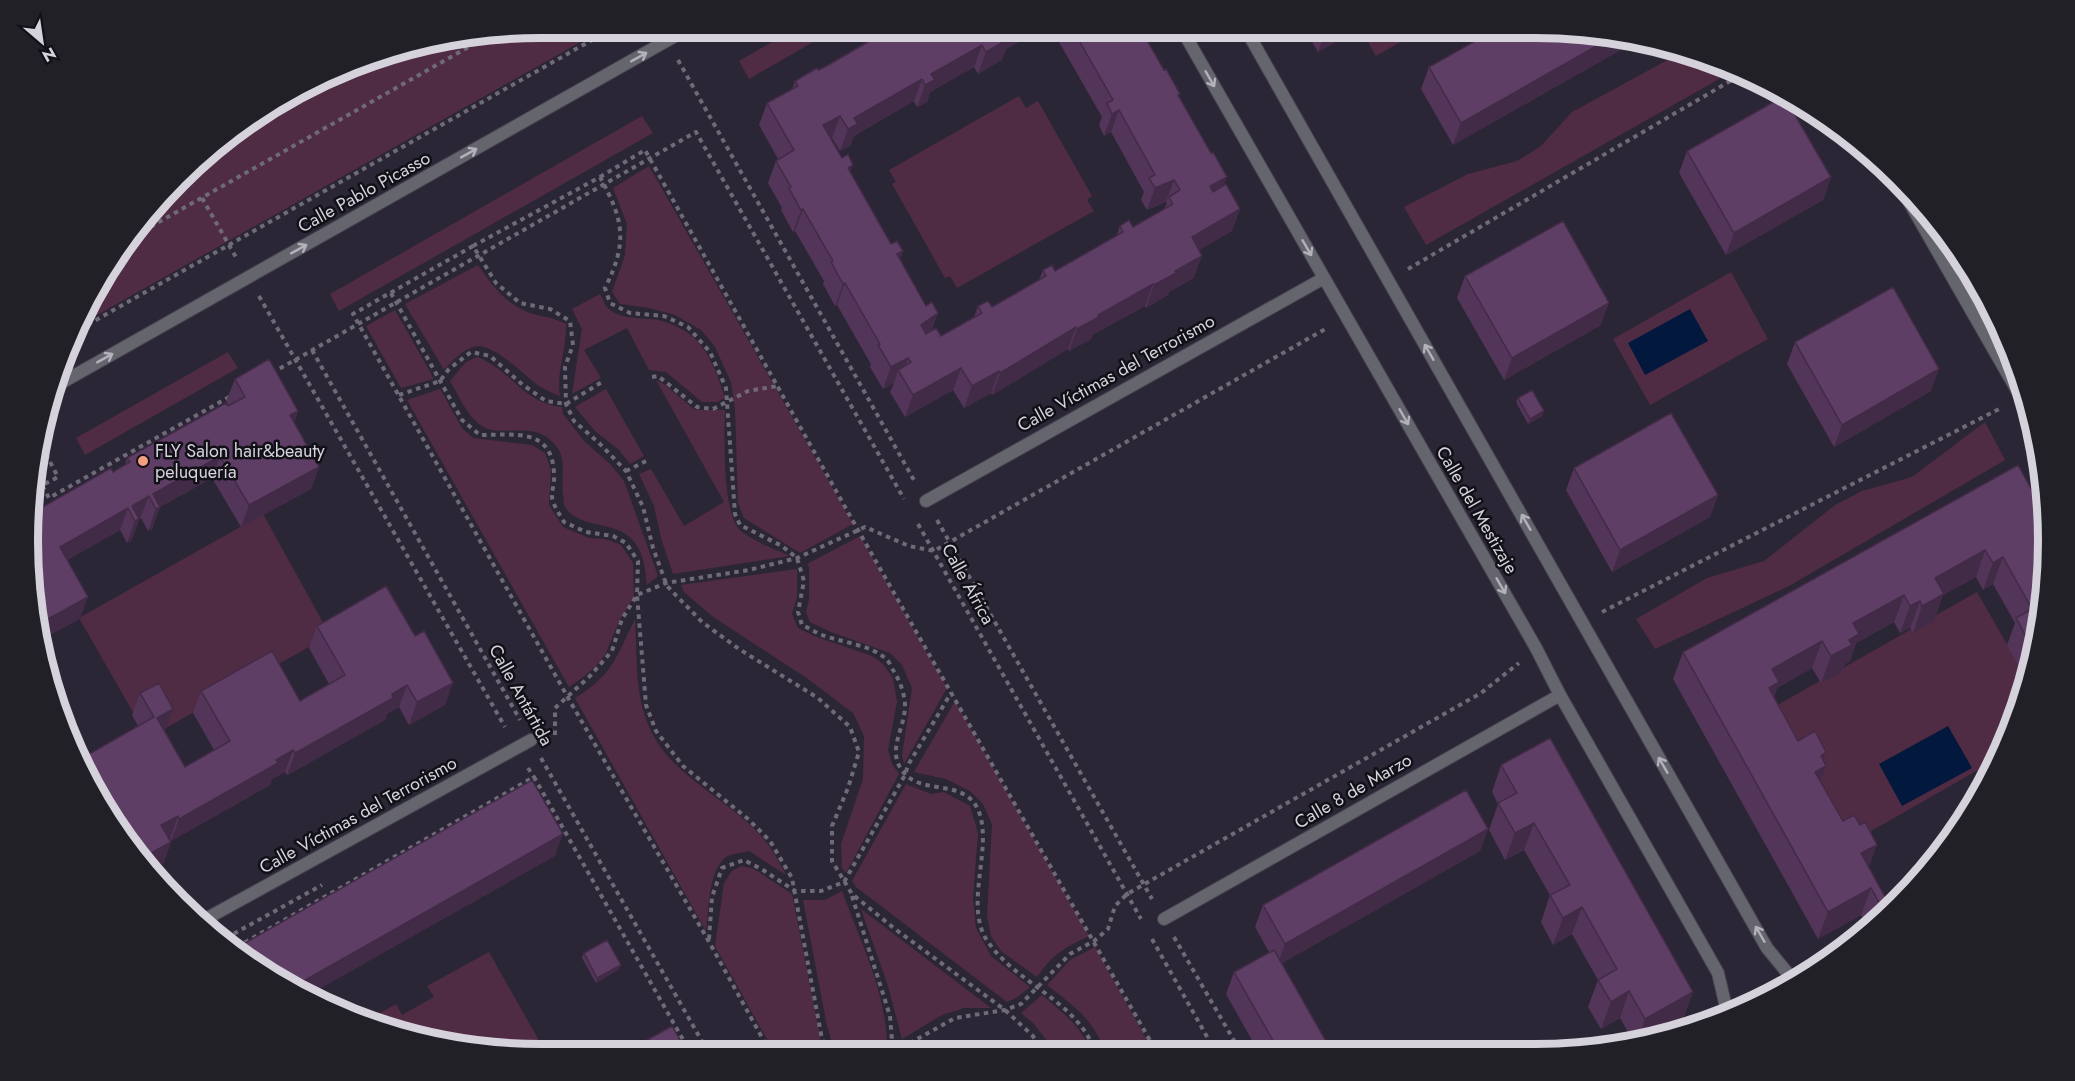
<svg xmlns="http://www.w3.org/2000/svg" width="2075" height="1081" viewBox="0 0 2075 1081" font-family="Jost,sans-serif">
	<style>
		.green { fill: #502b44 }
		.water { fill: #03183d }
		.lines { fill: none; stroke-linecap: round; stroke-linejoin: round }
		.minor-casing { stroke: #464250; stroke-width: 14 }
		.path { stroke: #6e6a77; stroke-width: 4; stroke-dasharray: 4.5 4.5; stroke-linecap: butt }
		.minor { stroke: #64656d; stroke-width: 12 }
		.wall { fill: #523558 }
		.shaded-wall { fill: #422b47 }
		.building { fill: #5f3e66; stroke: #422b47; stroke-width: 1.5 }
		.oneway { stroke: #b3b1bb }
		.poi-dot { fill: #f3a081; stroke: #121017; stroke-width: 2 }
		.labels { text-anchor: middle; stroke-width: 5; stroke-linejoin: round; paint-order: stroke }
		.street-label { font-size: 18px; fill: #d5d2dc; stroke: #121017 }
		.poi-label { font-size: 18px; fill: #d5d2dc; stroke: #121017; text-anchor: start }
		.rim { fill: none; stroke: #d5d2dc; stroke-width: 8 }
	</style>
	<rect width="100%" height="100%" fill="#2b2635"/>
	<path class="green" d="M541,27H607L83,323L113,256L228,133L375,54Z
		M798,27H839L749,79L739,61Z
		M1360,28H1425L1376,56Z
		M1684,51L1735,70L1426,245L1404,207L1468,174L1517,161L1541,146L1572,112Z
		M1019,96L1026,108L1038,101L1092,196L1087,200L1094,211L957,288L950,276L945,278L892,184L896,182L889,170Z
		M642,116L653,133L339,311L330,294Z
		M649,166L853,524L800,553L744,518L738,503L735,409L731,382L714,345L701,330L675,315L649,308L620,304L612,292L625,255L627,224L613,188Z
		M478,265C492,285 505,304 530,313C542,317 554,317 566,324C567,349 556,372 560,396C553,393 545,390 539,386C523,375 493,341 473,347C461,351 452,361 444,370L405,304Z
		M1731,272L1768,339L1650,405L1613,339Z
		M600,294C602,297 604,303 606,306C619,321 642,317 659,320C667,322 678,327 685,331C707,344 718,375 725,398L717,402H702L666,372L649,370L627,328L584,350L601,378L572,394L582,329L572,309Z
		M395,310L434,379L401,388L366,326Z
		M228,352L238,368L85,455L76,438Z
		M477,357C511,369 522,403 562,407L563,414L585,442L610,464L624,481L658,576L647,585C645,567 643,546 627,535C617,527 600,526 588,522C580,520 570,515 565,507C563,504 564,498 563,494C560,470 571,454 545,436C526,424 498,437 482,426C468,417 458,395 450,381L466,362Z
		M656,380L664,384L695,410H725C724,435 722,515 741,531C754,542 775,549 790,556L673,574L661,538L654,506L639,474L651,469L684,526L724,502Z
		M440,389L462,428L473,438L532,445L545,453L551,470L549,505L563,527L589,538L605,539L621,545L633,563L634,597L620,619L605,655L596,666L582,678L569,687L407,400Z
		M606,389L644,456L630,464L619,450L595,431L575,407Z
		M1985,422L2005,460L1789,586L1655,649L1636,619L1707,578L1764,561L1835,505L1862,491L1912,477Z
		M263,514L330,635L164,729L134,714L79,618Z
		M860,536L947,688L904,764L902,756L912,688L902,665L890,653L831,632L810,622L806,612L809,599V567L807,564Z
		M797,569V597L792,614L798,628L814,636L872,656L883,664L893,678L897,702L888,750L892,764L899,774L846,873L842,868L841,844L863,779L864,736L853,713L808,679L712,616L684,592L681,585Z
		M1977,592L2028,681L1999,758L1852,842L1776,706Z
		M635,619C637,652 635,688 646,719C665,775 725,795 761,836C771,847 779,862 786,875L749,851C743,853 736,853 730,855C708,864 709,911 706,931L575,698C613,675 616,657 635,619Z
		M955,701L1089,936C1064,948 1053,954 1037,977L1001,951L991,936L987,916L992,824L983,804L970,791L946,779L914,772Z
		M906,784L931,794L944,792L970,806L978,833L973,898L976,928L991,956L1030,987L1016,998L1007,1002L856,887L852,881Z
		M742,866L754,869L792,894L823,1052H774L715,946L724,883L732,871Z
		M842,891C861,943 888,995 887,1052H835L827,1026L803,900H825Z
		M861,909L991,1008H964L942,1015L902,1039L888,986Z
		M1095,947L1153,1051H1104C1096,1021 1071,1004 1047,985L1070,960Z
		M489,952L546,1053H507L407,1036L366,1021L396,1004L402,1015L434,997L427,986Z
		M1042,995C1062,1012 1081,1026 1091,1051H1055L1034,1024L1021,1013Z"/>
	<path class="water" d="M1690,309L1708,341L1645,375L1628,343Z
		M1948,726L1972,768L1902,806L1879,764Z"/>
	<g class="lines">
		<g class="minor-casing">
			<path id="minor" d="M1181,28L1536,648L1560,695L1718,973L1728,1016
				M1245,28L1767,948L1794,981
				M1896,179L2030,413
				M54,387L691,27
				M926,501L1324,278
				M1164,919L1560,695
				M202,921L531,740"/>
		</g>
		<path class="path" d="M678,60L915,482
			M600,177L645,150L858,530L1156,1051
			M202,198L237,259
			M127,240L488,36
			M473,246L600,177C624,221 628,242 605,288L610,303L630,313L664,316L688,327L710,352L726,388L735,514L740,525L782,546L797,558L804,581L798,612L802,625C809,628 815,632 822,635C840,642 872,645 886,659C889,661 891,667 893,670C900,681 904,692 905,704C906,729 884,751 905,774C924,795 966,778 979,812C993,850 963,906 988,942C1018,985 1076,1000 1095,1051
			M1408,269L1744,73
			M391,293L462,420L480,435C513,435 552,427 554,473C555,481 552,489 552,497C553,505 560,515 564,522L586,532L613,536L626,543L638,561L637,595L646,705L656,731L683,766L748,819L770,841L792,878L822,1039L828,1052
			M259,296L505,727
			M80,329L615,27
			M312,350L520,720
			M272,373L696,132L904,499
			M652,377L658,376L697,407L713,409L748,391L778,386
			M399,395L440,381L449,369L471,352L490,356L523,385L546,401L566,404L602,382
			M626,471L646,461
			M38,478L49,498L231,396
			M37,488L58,477L41,445
			M937,520L1152,899
			M918,524L1141,919
			M1602,612L2001,408
			M555,735V708L590,676L612,651L622,619L637,595L666,583L749,570L797,558L865,527L909,546L934,551L1327,328
			M541,758L708,1052
			M528,768L534,777
			M852,896L890,1016L893,1052
			M1174,937L1240,1051
			M226,938L322,885
			M709,939L712,897L722,868L744,860L763,870L795,891H821L844,882L905,775L908,765L951,693
			M1152,939L1215,1051
			M237,947L534,777L690,1052
			M770,1052L708,940L567,696L353,314L473,246L496,283L520,303L550,309L570,321L573,345L565,367L566,404L574,421L599,443L626,471L643,507L653,548L667,586L702,622L739,649L818,698L850,727L859,752L848,788L832,826V861L852,894L895,929L1005,1010L1032,1035L1044,1051
			M894,1052L955,1018L1005,1010L1021,1004L1070,954L1094,941L1108,929L1115,906L1127,894L1481,693L1519,663"/>
		<use href="#minor" class="minor"/>
	</g>
	<path class="wall" d="M889,27L1028,28L1024,39L1006,49L1002,60L978,74L974,67L930,92L927,102L917,107L914,101L854,136L850,146L840,151L832,138L831,139L891,244L903,251L900,259L926,306L938,313L931,331L941,336L974,317L978,306L992,307L1039,280L1043,270L1055,271L1116,237L1120,226L1133,227L1164,209L1167,203L1166,202L1147,210L1141,200L1144,192L1111,132L1104,136L1099,125L1102,117L1051,28H1140L1179,96L1224,186L1240,209L1232,231L1199,250L1194,278L1169,292L1168,295L1146,308L1145,306L1092,335L1091,339L1069,351L1068,349L992,395L991,393L964,408L953,390L905,417L890,392L894,383L883,389L870,367L871,364L868,359L837,305L835,306L823,284L824,281L795,231L793,232L781,210L782,208L768,183L776,161L778,159L759,125L767,103L792,89L795,81L818,70L877,36L879,33Z
		M1304,28H1361L1318,52Z
		M1568,28L1638,40L1453,145L1421,89L1429,67Z
		M1687,151L1831,177L1823,200L1726,255L1679,173Z
		M1465,276L1601,325L1504,380L1457,298Z
		M1795,342L1931,391L1834,447L1787,364Z
		M235,379L298,411L294,423L319,467L311,489L241,527L212,478L160,507L152,529L148,531L141,518L139,519L131,541L127,543L120,530L67,560L80,619L28,574L113,472L125,465L127,458L229,406L226,401Z
		M1518,398L1542,416L1528,424L1516,402Z
		M2018,465L2047,574L2030,673L2029,674L2023,664L2019,667L2007,645L2015,623L1993,584L1983,590L1976,577L1943,595L1934,621L1913,633L1910,628L1900,633L1894,622L1856,643L1850,661L1845,664L1842,672L1821,683L1812,668L1777,688L1774,697L1798,741L1823,760L1826,766L1821,781L1890,906L1867,926L1861,915L1818,939L1673,679L1683,652Z
		M1574,468L1718,495L1710,517L1612,572L1566,490Z
		M317,626L445,705L409,725L399,707L387,714L385,720L291,773L287,775L285,772L272,779L270,785L171,841L170,838L168,839L171,842L163,864L153,870L81,768L84,757L138,726L132,715L140,693L165,731L185,767L214,750L193,713L201,691L300,701L329,684L309,648Z
		M1501,765L1693,992L1683,1019L1653,1036L1633,1041L1620,1018L1601,1029L1588,1007L1598,980L1572,934L1553,945L1541,922L1550,895L1524,850L1505,860L1489,830L1498,804L1492,792Z
		M1488,829L1480,851L1282,963L1331,1050L1258,1051L1226,994L1234,972L1269,952L1255,927L1263,905Z
		M584,953L619,969L596,983L582,958Z"/>
	<path class="shaded-wall" d="M1013,27L1028,28L1024,39L1006,49L1002,60L978,74L986,52L1006,31Z
		M1330,28H1361L1318,52L1326,30Z
		M1614,36L1638,40L1453,145L1461,123Z
		M982,45L974,67L930,92L927,102L917,107L925,85L931,74Z
		M922,79L914,101L854,136L850,146L840,151L848,129L854,118Z
		M1119,110L1111,132L1104,136L1112,114Z
		M840,116L832,138L815,147L823,125Z
		M853,165L845,187L848,168Z
		M1227,177L1219,199L1202,208L1210,186Z
		M1831,177L1823,200L1726,255L1734,233Z
		M1174,180L1166,202L1147,210L1155,188Z
		M803,209L795,231L793,232L801,210Z
		M1240,209L1232,231L1184,259L1192,237Z
		M903,251L895,273L897,254Z
		M1202,256L1194,278L1169,292L1168,295L1146,308L1154,285L1175,271Z
		M845,283L837,305L835,306L843,284Z
		M1153,284L1145,306L1092,335L1091,339L1069,351L1077,329L1098,315Z
		M1609,303L1601,325L1504,380L1512,358Z
		M938,313L930,335L913,347L921,325Z
		M1076,327L1068,349L992,395L1000,373Z
		M908,358L901,375L898,370L894,383L883,389L891,367Z
		M961,368L953,390L905,417L913,395Z
		M1939,369L1931,391L1834,447L1842,425Z
		M999,371L991,393L964,408L972,386Z
		M298,411L290,433V415Z
		M1544,411L1542,416L1528,424L1530,419Z
		M220,456L212,478L160,507L152,529L148,531L156,509L153,494Z
		M319,467L311,489L241,527L249,505Z
		M1718,495L1710,517L1612,572L1620,550Z
		M149,496L131,541L127,543L135,521L132,506Z
		M128,508L120,530L52,569L60,547Z
		M1985,550L1976,577L1943,595L1934,621L1913,633L1922,606L1935,578Z
		M2003,557L1993,584L1983,590L1993,563Z
		M1904,595L1894,622L1856,643L1850,661L1845,664L1842,672L1821,683L1831,656L1853,623Z
		M88,597L80,619L39,641L37,625Z
		M1920,601L1910,628L1900,633L1910,606Z
		M2033,637L2023,664L2019,667L2028,640Z
		M1822,641L1812,668L1777,688L1769,709L1759,715L1772,669Z
		M453,683L445,705L409,725L417,702Z
		M407,685L399,707L387,714L385,720L287,775L295,753Z
		M173,709L165,731L157,718Z
		M79,743L78,748L73,750L72,748Z
		M293,750L285,772L272,779L270,785L171,841L179,819L276,760Z
		M1826,752L1820,769L1826,766L1817,793L1805,799L1821,756Z
		M178,816L170,838L153,847L161,825Z
		M1534,823L1524,850L1505,860L1515,833Z
		M1488,829L1480,851L1277,966L1285,944Z
		M563,834L555,856L307,996L293,987Z
		M171,842L163,864L153,870L144,857Z
		M1877,845L1867,872L1861,853Z
		M1871,888L1861,915L1818,939L1828,912Z
		M1582,907L1572,934L1553,945L1563,918Z
		M621,965L619,969L596,983L597,978Z
		M1629,991L1620,1018L1601,1029L1611,1002Z
		M1693,992L1683,1019L1653,1036L1638,1040L1645,1019Z"/>
	<path class="building" d="M889,27H1013L1006,31L1010,38L986,52L982,45L931,74L935,80L925,85L922,79L854,118L858,124L848,129L840,116L823,125L842,158L848,154L853,165L848,168L891,244L897,241L903,251L897,254L926,306L932,302L938,313L921,325L926,334L936,328L941,336L982,313L978,306L988,301L992,307L1046,276L1043,270L1052,265L1055,271L1123,232L1120,226L1129,220L1133,227L1173,204L1169,197L1180,190L1174,180L1155,188L1149,178L1155,175L1119,110L1112,114L1107,103L1113,100L1072,28H1140L1164,70L1166,69L1180,94L1178,95L1211,153L1213,152L1227,177L1210,186L1213,192L1226,184L1240,209L1192,237L1202,256L1175,271L1176,273L1154,285L1153,284L1098,315L1099,317L1077,329L1076,327L1000,373L999,371L972,386L961,368L913,395L898,370L911,362L908,358L891,367L878,345L880,344L876,337L845,283L843,284L831,262L833,261L803,209L801,210L789,188L791,187L776,161L794,150L767,103L798,86L795,81L817,68L818,70L825,67L880,35L879,33Z
		M1498,28H1568L1614,36L1461,123L1429,67Z
		M1784,96L1831,177L1734,233L1687,151Z
		M1563,221L1609,303L1512,358L1465,276Z
		M1893,287L1939,369L1842,425L1795,342Z
		M269,359L298,411L290,415L319,467L249,505L220,456L153,494L160,507L156,509L149,496L132,506L139,519L135,521L128,508L60,547L88,597L37,625L28,574L34,512L111,468L113,472L130,462L127,458L226,403L228,406L245,397L235,379Z
		M1532,390L1544,411L1530,419L1518,398Z
		M1671,413L1718,495L1620,550L1574,468Z
		M2018,465L2045,514L2047,574L2036,642L2033,637L2028,640L2016,618L2032,609L2003,557L1993,563L1985,550L1935,578L1944,594L1922,606L1920,601L1910,606L1904,595L1853,623L1859,634L1849,640L1852,645L1831,656L1822,641L1772,669L1779,682L1769,688L1798,741L1815,731L1826,752L1821,756L1826,766L1815,772L1843,821L1854,815L1860,825L1865,822L1877,845L1861,853L1890,906L1884,911L1871,888L1828,912L1683,652Z
		M386,586L415,636L424,631L453,683L417,702L407,685L392,694L393,698L299,751L295,753L293,750L276,760L278,763L179,819L178,816L161,825L171,842L144,857L108,807L112,805L84,757L154,717L140,693L159,683L173,709L157,718L185,767L230,741L201,691L272,651L300,701L345,675L317,626Z
		M65,717L79,743L72,748L62,719Z
		M1550,738L1693,992L1645,1019L1629,991L1611,1002L1598,980L1617,969L1582,907L1563,918L1550,895L1570,885L1534,823L1515,833L1498,803L1517,793L1501,765Z
		M532,780L563,834L293,987L238,947Z
		M1466,790L1488,829L1285,944L1263,905Z
		M607,940L621,965L597,978L584,953Z
		M1274,950L1331,1050L1279,1051L1234,972Z
		M672,1026L687,1052L624,1053Z"/>
	<defs><path id="oneway-shaft" d="M-6 0H5M1.5-3L5.5 0L1.5 3" fill="none" stroke-width="1.6" stroke-linecap="round" stroke-linejoin="round" transform="scale(1.5)"/></defs>
	<g class="oneway">
		<use href="#oneway-shaft" transform="translate(639 57) rotate(-29)"/>
		<use href="#oneway-shaft" transform="translate(1210 79) rotate(60)"/>
		<use href="#oneway-shaft" transform="translate(469 153) rotate(-29)"/>
		<use href="#oneway-shaft" transform="translate(1307 248) rotate(60)"/>
		<use href="#oneway-shaft" transform="translate(299 249) rotate(-29)"/>
		<use href="#oneway-shaft" transform="translate(1429 352) rotate(-120)"/>
		<use href="#oneway-shaft" transform="translate(105 358) rotate(-29)"/>
		<use href="#oneway-shaft" transform="translate(1404 417) rotate(60)"/>
		<use href="#oneway-shaft" transform="translate(1526 522) rotate(-120)"/>
		<use href="#oneway-shaft" transform="translate(1501 586) rotate(60)"/>
		<use href="#oneway-shaft" transform="translate(1663 765) rotate(-120)"/>
		<use href="#oneway-shaft" transform="translate(1760 934) rotate(-120)"/>
	</g>
	<circle class="poi-dot" cx="143" cy="461" r="6"/>
	<g class="labels">
		<g class="street-label">
			<text transform="translate(364 192) rotate(-29)" y="6">Calle Pablo Picasso</text>
			<text transform="translate(1116 373) rotate(-29)" y="6">Calle Víctimas del Terrorismo</text>
			<text transform="translate(1477 510) rotate(60)" y="6">Calle del Mestizaje</text>
			<text transform="translate(968 584) rotate(61)" y="6">Calle África</text>
			<text transform="translate(521 695) rotate(61)" y="6">Calle Antártida</text>
			<text transform="translate(1353 791) rotate(-30)" y="6">Calle 8 de Marzo</text>
			<text transform="translate(358 815) rotate(-29)" y="6">Calle Víctimas del Terrorismo</text>
		</g>
		<g class="poi-label">
			<text x="155" y="457">FLY Salon hair&amp;beauty<tspan x="155" dy="21">peluquería</tspan></text>
		</g>
	</g>
	<path d="M0 0H2075V1081H0ZM541 38H1535A503 503 0 0 1 2038 541V541A503 503 0 0 1 1535 1044H541A503 503 0 0 1 38 541V541A503 503 0 0 1 541 38Z" fill="#222027" fill-rule="evenodd"/>
	<path class="rim" d="M541 38H1535A503 503 0 0 1 2038 541V541A503 503 0 0 1 1535 1044H541A503 503 0 0 1 38 541V541A503 503 0 0 1 541 38Z"/>
	<g transform="translate(42 42) rotate(151)" stroke="#121017" stroke-width="4.5" paint-order="stroke">
	<path d="M0-4.5L10 22L0 15L-10 22Z" fill="#d5d2dc"/>
	<text y="-9" font-size="16" font-weight="bold" text-anchor="middle" fill="#d5d2dc">N</text>
	</g>
</svg>
